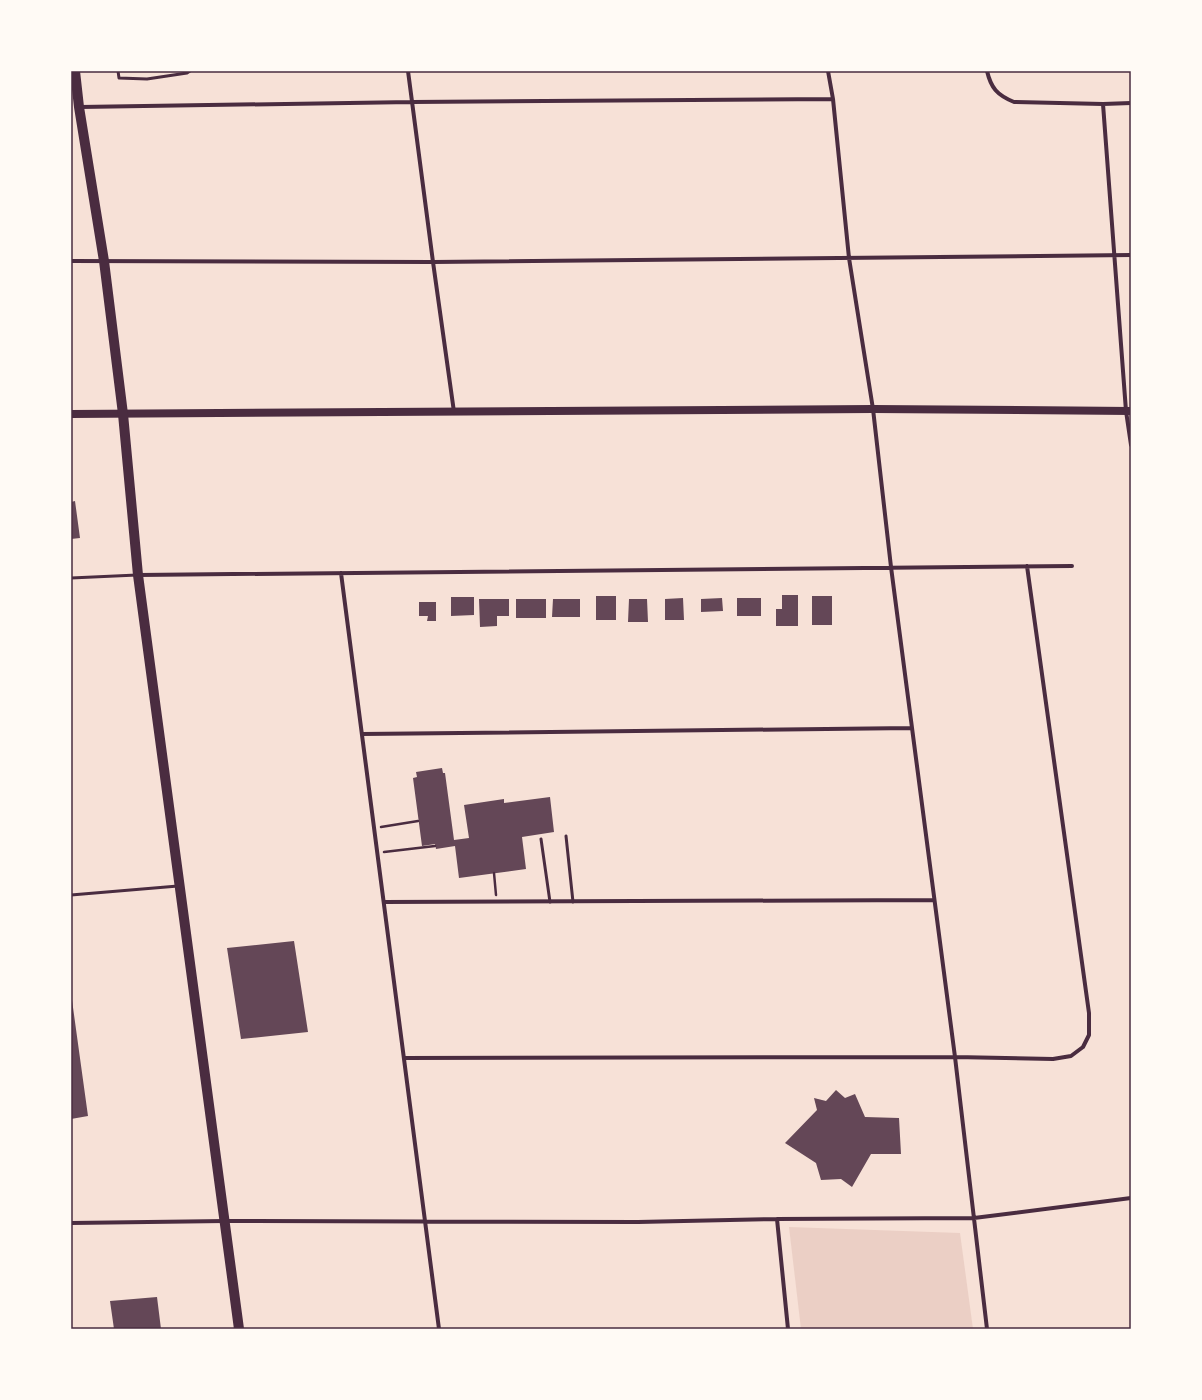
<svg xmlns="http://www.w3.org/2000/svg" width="1202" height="1400" viewBox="0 0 1202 1400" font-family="'DejaVu Sans',sans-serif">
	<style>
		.green { fill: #ebcfc5 }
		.building { fill: #644757 }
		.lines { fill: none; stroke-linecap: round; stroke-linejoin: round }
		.path { stroke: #4a2c40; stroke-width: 2.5 }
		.service { stroke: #4a2c40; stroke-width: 3 }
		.minor { stroke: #4a2c40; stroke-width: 4 }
		.secondary { stroke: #4a2c40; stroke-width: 8 }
		.primary { stroke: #4a2c40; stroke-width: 10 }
		.neatline { fill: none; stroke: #4a2c40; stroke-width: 1.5 }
	</style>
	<rect width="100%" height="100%" fill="#f7e1d7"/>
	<path class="green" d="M789,1227L960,1233L973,1329H801Z"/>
	<path class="building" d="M75,501L80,538L71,539V502Z
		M782,595H798V626H776V609H782Z
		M596,596H616V620H596Z
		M812,596H832V625H812Z
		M451,597H474V615L451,616Z
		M683,598L684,620H665V599Z
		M722,598L723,611L701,612V599Z
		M737,598H761V616H737Z
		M479,599H509V616H497V626L480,627Z
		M516,599H546V618H516Z
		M553,599H580V617H552Z
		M629,599H647L648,622H628Z
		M419,602H436V621H427L428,616H419Z
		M442,768L443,773H445L454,840L469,838L464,805L504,799V803L550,797L554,832L522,837L526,869L459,878L455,846L436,849L435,844L422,846L413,778L417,777L416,772Z
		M294,941L308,1032L241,1039L227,948Z
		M71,993L88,1116L71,1119Z
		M836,1090L845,1098L855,1094L865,1117L899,1118L901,1154H871L852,1187L841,1179L821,1180L816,1163L785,1143L817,1110L814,1098L826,1101Z
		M157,1297L161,1329H114L110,1301Z"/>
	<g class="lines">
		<path class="path" d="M381,827L418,821
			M384,852L435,846
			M494,873L496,895"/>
		<path class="service" d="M118,71L119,78L147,79L187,73L190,71
			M71,578L137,575
			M566,836L573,902
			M541,839L550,902
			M71,895L178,886"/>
		<path class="minor" d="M408,71L433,262L454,412
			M828,71L833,99L849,258L873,409L891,567L955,1057L987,1329
			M987,71C991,88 997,95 1014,102L1103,104L1131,103
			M1103,104L1126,411L1131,445
			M80,107L412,102L833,99
			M71,261L433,262L1131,255
			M341,573L439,1329
			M139,575L1072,566
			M362,734L912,728
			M384,902L934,900
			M404,1058L955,1057L1053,1059L1071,1056L1083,1047L1089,1035V1013L1027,566
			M777,1219L788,1329
			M71,1223L225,1221L638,1222L777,1219L974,1218L1131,1198"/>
		<path class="secondary" d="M71,414L873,409L1131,411"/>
		<path class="primary" d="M75,71L79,107L104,261L123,414L138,575L239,1329"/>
	</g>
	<rect width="1202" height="1400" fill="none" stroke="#fffaf5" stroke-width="144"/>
	<rect x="72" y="72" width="1058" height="1256" class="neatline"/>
</svg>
